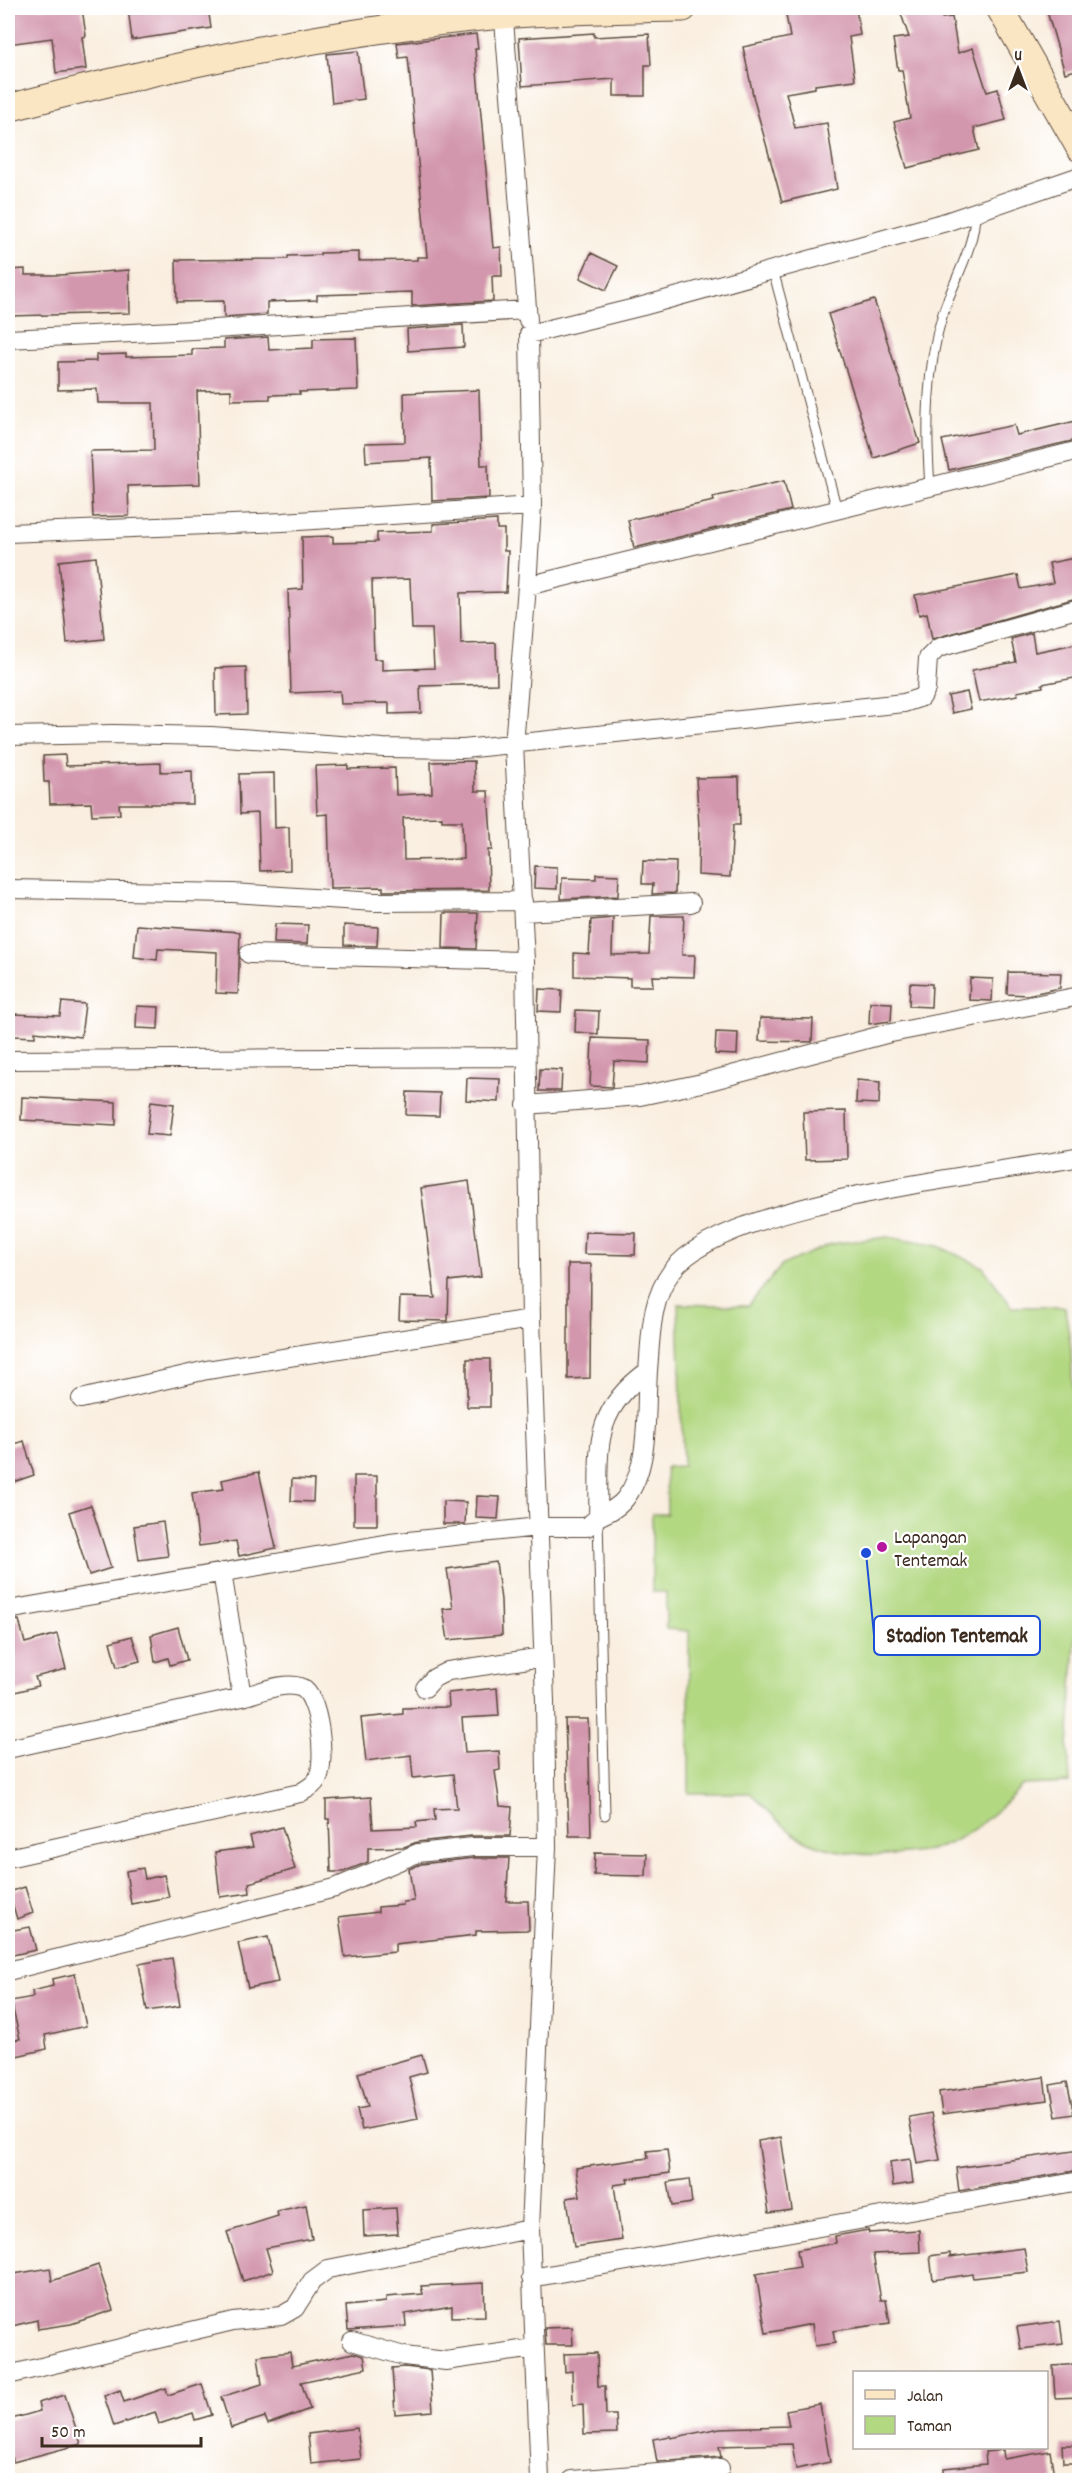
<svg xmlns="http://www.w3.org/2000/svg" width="1087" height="2488" viewBox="0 0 1087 2488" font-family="Dekko,sans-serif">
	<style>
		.green { fill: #b2d882; stroke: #768150; stroke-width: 1.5 }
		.building { fill: #d397ad; fill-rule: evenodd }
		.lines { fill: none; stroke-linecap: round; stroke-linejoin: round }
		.lane-casing { stroke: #58473b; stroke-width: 11 }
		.street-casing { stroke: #58473b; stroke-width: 20 }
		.secondary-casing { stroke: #58473b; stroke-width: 29 }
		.lane { stroke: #fff; stroke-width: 9 }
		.street { stroke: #fff; stroke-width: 18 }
		.secondary { stroke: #fbe6c4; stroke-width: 27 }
		.poi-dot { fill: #b5179e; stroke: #fff; stroke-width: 2 }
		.labels { text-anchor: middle; stroke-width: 4.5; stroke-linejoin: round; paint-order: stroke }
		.poi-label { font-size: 20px; fill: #3b2a1e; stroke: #fff; text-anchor: start }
		.leader { fill: none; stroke: #1d4ed8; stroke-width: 2 }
		.callout-dot { fill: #1d4ed8; stroke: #fff; stroke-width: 2 }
		.callout { fill: #fff; stroke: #1d4ed8; stroke-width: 2 }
		.callout-label { font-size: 21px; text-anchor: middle; font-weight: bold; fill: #3b2a1e }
	</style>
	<rect width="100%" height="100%" fill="#fff"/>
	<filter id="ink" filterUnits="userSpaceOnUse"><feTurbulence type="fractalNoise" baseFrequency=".0167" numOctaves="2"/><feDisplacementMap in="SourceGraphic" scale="12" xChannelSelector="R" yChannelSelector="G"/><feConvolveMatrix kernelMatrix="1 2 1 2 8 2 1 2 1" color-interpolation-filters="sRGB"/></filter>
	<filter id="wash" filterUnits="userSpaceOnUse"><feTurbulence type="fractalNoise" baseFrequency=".008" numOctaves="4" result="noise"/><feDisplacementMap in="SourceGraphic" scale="24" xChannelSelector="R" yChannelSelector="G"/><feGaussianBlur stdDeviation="1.35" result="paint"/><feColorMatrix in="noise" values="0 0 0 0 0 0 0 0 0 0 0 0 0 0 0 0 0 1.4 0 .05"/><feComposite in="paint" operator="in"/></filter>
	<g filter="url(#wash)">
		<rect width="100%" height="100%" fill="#f9eedf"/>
		<path class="green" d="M887,1237L938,1246L983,1267L1012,1307H1065L1071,1348L1076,1464H1080L1079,1629H1076L1068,1747L1070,1783L1023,1785C1002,1806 983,1825 956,1840C917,1862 836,1859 797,1836C780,1825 765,1806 750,1793H689V1631L666,1629V1592H652V1514H667L666,1467L683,1466L678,1304L748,1306L782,1265L831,1244Z"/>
		<g id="blocks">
			<path class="building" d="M8,8H82L86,36L82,37L86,69L56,73L52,38L8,44Z
				M128,8H208L211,28L132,40Z
				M828,8H856L860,35L849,37L855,80L815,85V88L786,93L795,128L827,123L837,189L782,202L754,100L743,47L790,37L786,15Z
				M899,8H939L942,18L952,17L958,53L973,48L987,92L998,89L1006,120L974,128L979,150L907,168L894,122L910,118L902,70H898L893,39L909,37Z
				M1046,8H1080V69L1065,73Z
				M594,33V37L649,34L651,65H645V96H614V79L522,86L519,38Z
				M476,34L478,49H475L493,248L501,247L502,276H492L493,301L412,306V292L317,295V300L267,302V314L224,317V301L177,302L176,260L288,259V256L320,255V253L359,252V261L417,260V257H427L408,57L399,58L397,43Z
				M358,51L364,99L332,103L327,54Z
				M591,253L618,266L606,290L580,278Z
				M25,269V275H60L129,270L130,313L8,316V270Z
				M874,300L920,443L874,458L828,314Z
				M463,325L464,347L408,351L407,329Z
				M268,337L269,350L313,348V339L356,338L358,390L299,392L300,394L270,395V399L231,400V390L197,391L200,484L128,486L129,516L93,517L90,451L154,450L153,403H98L97,389L58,390V362L96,361V355L126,354V357L192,355V349L224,348V340Z
				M479,390L481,465H488L489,498L432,501L431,458L366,462L365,443L405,442L404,393Z
				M1080,420V439L949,470L942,440L1014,425L1017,435Z
				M784,481L791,510L634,548L628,520L714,501L713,497Z
				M497,520V529H504V551H508L506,592L460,593L461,644L496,643L497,684L420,686L421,713L389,714V703L341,704L340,691L291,693L288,590L303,589L302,537L333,536V543L377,542V533L433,531V524ZM410,579L412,629H432L434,668L382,670V659H374L372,580Z
				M96,557L104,639L67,643L59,561Z
				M1080,557V597L932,639L927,613L919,615L915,595L1018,575L1021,589L1053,583L1049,563Z
				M1032,633L1035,652L1080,643V677L1042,684L1043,687L1017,692L1018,695L979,702L972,670L1016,662L1011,639Z
				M246,667L247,714L216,715L215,668Z
				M967,692L971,709L952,713L948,696Z
				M65,755L66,766L161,763V772L192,771L193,804H119L120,814L92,815L91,803L50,804L49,782H44L43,756Z
				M474,761L475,791H488L492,850H488L489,890L383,891V887L330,888L328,814L317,815L315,766L348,765V769L395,768L396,795L432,793L431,762ZM442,817V821H462L463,859L404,860L403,818Z
				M274,773L275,828L289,827L290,870L260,871L258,813L240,814L239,774Z
				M739,777L740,825H733L730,877L698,875L699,826L696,778Z
				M643,861L676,862L675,893L652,894L653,884H642Z
				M535,866L557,867V889L534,888Z
				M596,874L619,875L618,896L561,899L562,878L596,879Z
				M444,913H478L476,949L443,948Z
				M651,916H684L682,955H695L694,977L652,976L653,986H630V978L574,976V953L589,954L591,920L613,918L612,955L649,954Z
				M275,924L308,925L307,944L274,943Z
				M137,925L240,932L238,994L216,993L217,952L158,949L157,960L134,957Z
				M344,925L378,927L377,946L344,945Z
				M1008,972L1061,973L1060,988L1027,995L1007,994Z
				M970,978L993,979L992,1001L969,1000Z
				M910,983L932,984L931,1007L909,1006Z
				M539,989L562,990L561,1012L538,1011Z
				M62,1002L85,1004L81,1037L35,1032V1037L13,1036L14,1014L60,1016Z
				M870,1002L892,1003L891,1021L869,1024Z
				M137,1006L159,1007L158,1029L136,1028Z
				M576,1010L599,1011L598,1034L575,1032Z
				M760,1018L813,1019L812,1042L759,1041Z
				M716,1032L738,1033L737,1055L715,1054Z
				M592,1038L650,1040L649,1063L614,1061L612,1087L590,1086Z
				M540,1069L562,1070L561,1091H539Z
				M467,1078L500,1079L499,1102L466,1100Z
				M857,1080L880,1082L879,1104L856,1103Z
				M407,1092L440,1093L439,1116L406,1115Z
				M22,1097L116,1102V1125L21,1120Z
				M151,1101L174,1104L170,1136L147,1134Z
				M846,1111L847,1159L805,1160L803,1112Z
				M469,1181L481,1277L449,1281L448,1321L399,1320L400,1297L435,1298L421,1188Z
				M585,1232L636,1233L635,1255L584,1254Z
				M568,1264H591L590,1378L568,1379Z
				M467,1359H490V1407H467Z
				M24,1441L34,1475L8,1484V1446Z
				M259,1472L276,1548L239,1556L236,1541L199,1546L192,1493L224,1489L222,1480Z
				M354,1476H377V1525H354Z
				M292,1479L314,1480L313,1502L291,1501Z
				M477,1496L500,1497L498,1519L476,1518Z
				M443,1501L466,1502L465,1524H443Z
				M91,1505L111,1568L89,1575L69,1512Z
				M163,1522L168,1556L139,1560L134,1526Z
				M496,1562L501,1600L502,1635L448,1640L443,1609L453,1608L447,1569Z
				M19,1620L25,1643L57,1634L66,1669L35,1677L38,1686L8,1694V1621Z
				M178,1627L187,1660L170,1665L168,1658L155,1662L151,1635Z
				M132,1636L140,1661L117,1667L110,1642Z
				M497,1688L499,1716L462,1718L465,1753L499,1751L500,1770L495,1771L500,1806L512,1807L510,1836H472L417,1842L404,1847L368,1848V1862L343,1872H331L329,1819H326V1800L371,1797L373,1829L417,1827L416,1822L435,1820L434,1809L457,1808L453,1774L413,1778L411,1755L366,1761L361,1718L403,1714V1708L449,1707L448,1693Z
				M565,1719H588L591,1836H569Z
				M282,1827L295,1869L249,1883L250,1893L220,1897L215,1852L253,1847L250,1836Z
				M595,1853L647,1854L646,1876L594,1875Z
				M474,1858H509L506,1901H528L529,1930L476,1931V1935L395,1944V1952L345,1957L339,1917L378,1912V1907L403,1905V1902L414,1901L409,1869L421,1864Z
				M143,1868L145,1879L164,1875L169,1897L131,1904L126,1871Z
				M25,1887L33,1913L17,1919L9,1892Z
				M30,1927L36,1950L8,1956V1931Z
				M268,1937L278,1982L248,1988L238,1943Z
				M172,1958L180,2006L147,2011L139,1964Z
				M75,1974L86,2026L45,2035L47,2049L8,2058V2041L20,2039L11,2001L33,1997L32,1991L53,1986L52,1979Z
				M422,2055L427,2072L409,2077L418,2119L362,2130L357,2109L368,2107L358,2073Z
				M1044,2077L1047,2100L942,2114L939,2092Z
				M1067,2082L1074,2114L1056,2117L1050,2085Z
				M931,2113L940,2160L917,2164L909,2117Z
				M781,2137L792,2210L769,2213L758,2141Z
				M667,2149L670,2173L627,2179L628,2183L614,2185L622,2240L574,2247L567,2198L580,2196L576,2168L648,2158L647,2151Z
				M1080,2150V2170L959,2191L956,2168Z
				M910,2159L913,2183L893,2186L890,2162Z
				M689,2179L692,2203L672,2206L668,2182Z
				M306,2205L312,2239L266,2248L273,2271L243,2281L227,2232L278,2216L277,2211Z
				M396,2208L398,2234L364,2236L363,2210Z
				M868,2230L869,2233L919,2230L920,2252L873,2254L881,2300H886L890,2323L833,2331L835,2343L815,2346L812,2324L766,2333L756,2274L800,2267L797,2250L836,2243L835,2236Z
				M1024,2248L1028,2272L973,2278L972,2274L933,2280L930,2256L950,2253V2257Z
				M98,2265L113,2310L71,2324L38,2329L37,2320L8,2327V2275L50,2268L52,2281Z
				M484,2283L485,2316L452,2317V2306L405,2314L406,2326L348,2330L346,2306L386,2302V2297L423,2294L421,2286Z
				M1060,2321L1063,2344L1021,2349L1017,2327Z
				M572,2327L573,2345H546L545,2328Z
				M290,2352L292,2366L353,2353L364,2356L366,2368L301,2382L310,2409L268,2424L265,2417L231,2428L221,2397L262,2384L258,2356Z
				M597,2353L598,2386H605L606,2415H616L617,2433L584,2434L583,2404L573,2405L572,2371L565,2372L564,2354Z
				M1080,2364V2397L1055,2398L1053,2366Z
				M405,2367L430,2370L433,2411L395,2414L392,2368Z
				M202,2384L212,2415L195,2420L193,2413L159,2424L155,2412L114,2426L104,2396L120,2390L124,2402L166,2388L168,2395Z
				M65,2395L81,2444L13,2462L8,2444V2420L40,2411L38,2403Z
				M820,2404L830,2462L796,2469L792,2444L719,2446L721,2457L657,2462L653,2439L670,2436L671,2438L720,2428L789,2426L786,2410Z
				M357,2428L361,2459L311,2464L308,2434Z
				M1062,2445H1080V2463H1063Z
				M1003,2450L1004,2459L1050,2451L1055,2481H944V2468L986,2464L985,2452Z"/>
		</g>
	</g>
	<g filter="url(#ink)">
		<use href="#blocks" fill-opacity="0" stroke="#58473b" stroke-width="1.5"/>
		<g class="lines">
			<g class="lane-casing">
				<path id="lane" d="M773,270L837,510
					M930,487C926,430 926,368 943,313C954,279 975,248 975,212
					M598,1518L605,1815"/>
			</g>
			<g class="street-casing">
				<path id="street" d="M503,8L528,320
					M1080,176L946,222L643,306L529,334L532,506L527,586L1080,450
					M8,339L214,329L527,310
					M8,533L283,522L532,506
					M527,586L514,745L525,961L531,1319L545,1701L547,1847L530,2229L540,2480
					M8,736L113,734L211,736L383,748L463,749L904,703L922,697L926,689L928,658L938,648L1080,608
					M8,889L233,893L375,902L523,901
					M523,912L691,903
					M249,954L525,961
					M8,1060L525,1057
					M526,1105L640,1096L702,1083L886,1034L1080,996
					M81,1399L207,1370L531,1319
					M598,1517C607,1513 618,1508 625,1499C651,1466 645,1411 648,1371
					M8,1610L390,1543L538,1527H587L598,1517C600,1453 589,1413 648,1371C651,1336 650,1300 672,1271C723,1201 990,1175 1080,1157
					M425,1688L434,1678L448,1671L543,1657
					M8,1749L242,1697L222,1572
					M8,1858L300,1793C308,1788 314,1786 318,1778C326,1761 320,1698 302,1688C286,1680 258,1693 242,1697
					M8,1971L335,1888L418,1853L473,1847H547
					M531,2278L1080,2181
					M352,2341L404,2356L446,2361L534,2348
					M8,2375L233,2321L281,2316L295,2308L312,2281L328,2269L530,2229
					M572,2480L720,2468"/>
			</g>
			<g class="secondary-casing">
				<path id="secondary" d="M1000,8L1080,148
					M8,108C169,66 335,30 502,15C562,10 623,9 683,8"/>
			</g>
			<use href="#lane" class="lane"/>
			<use href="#street" class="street"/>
			<use href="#secondary" class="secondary"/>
		</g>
	</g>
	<circle class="poi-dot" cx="882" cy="1547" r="6"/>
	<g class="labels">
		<g class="poi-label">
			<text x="894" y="1543">Lapangan<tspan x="894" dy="23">Tentemak</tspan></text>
		</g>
	</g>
	<path class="leader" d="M866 1553L874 1635"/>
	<circle class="callout-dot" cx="866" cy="1553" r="6"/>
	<rect class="callout" x="874" y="1616" width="166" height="39" rx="6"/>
	<g class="callout-label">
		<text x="957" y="1642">Stadion Tentemak</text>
	</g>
	<rect width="1087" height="2488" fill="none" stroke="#fff" stroke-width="30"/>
	<rect x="853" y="2371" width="195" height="78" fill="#ffffff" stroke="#b1aaa5" stroke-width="1.5"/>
	<rect x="865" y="2390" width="30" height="9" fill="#fbe6c4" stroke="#b1aaa5" stroke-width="1.5"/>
	<text x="907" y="2401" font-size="18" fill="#3b2a1e">Jalan</text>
	<rect x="865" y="2416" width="30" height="18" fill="#b2d882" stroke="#b1aaa5" stroke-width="1.5"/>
	<text x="907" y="2431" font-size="18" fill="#3b2a1e">Taman</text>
	<g transform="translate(1018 69)" stroke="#ffffff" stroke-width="4.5" paint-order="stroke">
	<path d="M0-4.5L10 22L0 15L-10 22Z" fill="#3b2a1e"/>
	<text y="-9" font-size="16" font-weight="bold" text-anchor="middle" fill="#3b2a1e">U</text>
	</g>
	<path d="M42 2437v9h159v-9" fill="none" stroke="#3b2a1e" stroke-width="3"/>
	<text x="51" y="2437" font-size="18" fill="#3b2a1e" stroke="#ffffff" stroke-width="4.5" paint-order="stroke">50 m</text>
</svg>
